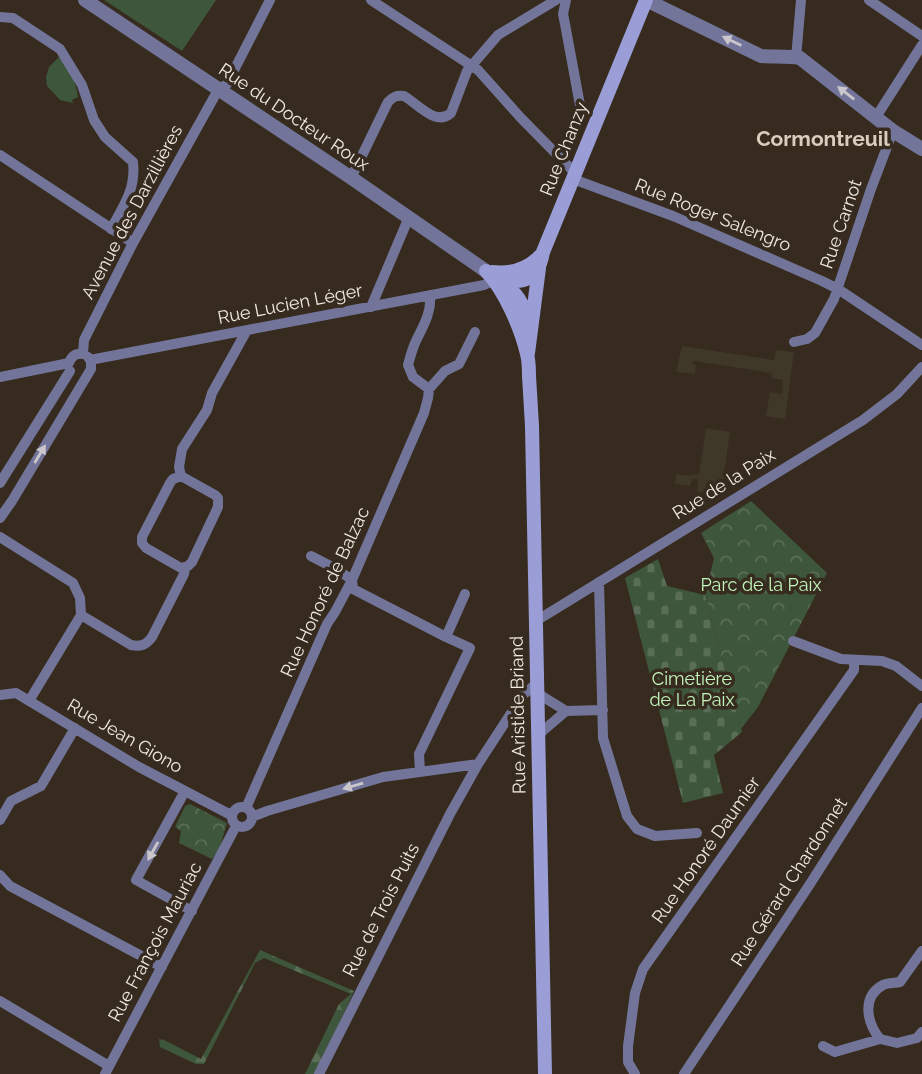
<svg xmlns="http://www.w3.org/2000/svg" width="922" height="1074" viewBox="0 0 922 1074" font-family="Raleway,sans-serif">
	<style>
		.education { fill: #3f3727 }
		.green { fill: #3e563b }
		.forest { fill: url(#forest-firs) }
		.cemetery { fill: url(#cemetery-stones) }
		.park { fill: url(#park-crowns) }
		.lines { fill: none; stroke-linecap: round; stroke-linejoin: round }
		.minor { stroke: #727599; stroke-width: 10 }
		.tertiary { stroke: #727599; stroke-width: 14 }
		.secondary { stroke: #9a9dd6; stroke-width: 14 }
		.oneway { fill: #cac6cb }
		.labels { text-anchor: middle; stroke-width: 7; stroke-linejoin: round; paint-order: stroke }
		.street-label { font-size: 18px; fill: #f0e9e1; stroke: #362b1e }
		.park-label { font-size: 18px; fill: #c0f5bb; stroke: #362b1e }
		.quarter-label { font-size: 21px; font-weight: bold; fill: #dbcdbd; stroke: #362b1e }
	</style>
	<defs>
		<pattern id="forest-firs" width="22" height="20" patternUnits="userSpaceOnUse" patternTransform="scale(1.75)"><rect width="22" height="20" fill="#3e563b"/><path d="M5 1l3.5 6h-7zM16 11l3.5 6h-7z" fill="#5a6e57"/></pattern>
		<pattern id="cemetery-stones" width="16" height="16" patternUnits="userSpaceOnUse" patternTransform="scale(1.75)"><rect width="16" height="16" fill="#3e563b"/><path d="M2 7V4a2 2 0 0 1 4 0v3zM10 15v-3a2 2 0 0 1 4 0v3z" fill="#5a6e57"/></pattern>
		<pattern id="park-crowns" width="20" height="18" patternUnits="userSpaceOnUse" patternTransform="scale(1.75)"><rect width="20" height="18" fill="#3e563b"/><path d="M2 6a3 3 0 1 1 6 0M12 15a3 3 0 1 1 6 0" fill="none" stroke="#5a6e57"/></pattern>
	</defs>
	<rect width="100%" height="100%" fill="#362b1e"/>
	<path class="education" d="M682,346L774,360L776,350L794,352L785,419L766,416L770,392L782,394L783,380L772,378V373L694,361L693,365H696L695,374L676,372Z
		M706,428L730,432L721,496L697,492L698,479H692L690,486L675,484L676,474L691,476L692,474L699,475Z"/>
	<path class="green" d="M104,0H216L182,51Z
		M59,57C69,65 77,85 78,97L72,100L73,103L60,100L47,86L46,77L49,67Z"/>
	<path class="forest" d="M260,950L354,991L316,1074H305L339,1004L351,994L264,958L255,963L204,1064H196L160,1047L159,1039L164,1040L201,1059Z"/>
	<path class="cemetery" d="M658,559L667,586L705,595L742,732L714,755L723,793L683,803L625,578Z"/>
	<path class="park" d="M751,501L827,573L758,707L741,729L705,595L714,558L701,533Z
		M190,804L227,823L219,850L212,859L179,843L181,831L175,827L185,806Z"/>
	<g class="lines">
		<path class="minor" d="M371,0L478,70L520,117L575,173
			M566,0L563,14L565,24L582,116
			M869,0L922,36
			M0,17L13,18L60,49L82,85L94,120L105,137L133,162C136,189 124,205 111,229
			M796,58L801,0
			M876,117L922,45
			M0,155L133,243
			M350,177L354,172L388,102C393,97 396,95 404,96C418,104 436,127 451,113L467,71L498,35L556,0
			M573,179L673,216L822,281L838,289L922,345
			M371,307L409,217
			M794,342L807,339L815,333L834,299L871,189L893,131
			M83,354L84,340L133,243L218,90L227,84L270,0
			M90,360L484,285L495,280
			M0,377L69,363C71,357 75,353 83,354
			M429,389L413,377L408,365C410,358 412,350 415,343C422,328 432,313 430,295
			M181,476L215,495L218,498V507L192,562L188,566L181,568L146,548L142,543V537L170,483L173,479Z
			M181,476L179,467L182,449L207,410L212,393L247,330
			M0,483L70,371
			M0,518L12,501L91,369V361L88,357
			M0,537L73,583L80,598L81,615L29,701
			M311,556L338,570L352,580L353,589L446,637
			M599,582L603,738L627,816L637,829L655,836L697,833
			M81,615L131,645C141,647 146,645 152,637L184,574L185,567
			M536,621L863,420L897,394L922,367
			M793,641L841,659L882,661L896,666L922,686
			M537,693L566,711L603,710
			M0,695L16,693L139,767L231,815
			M538,735L566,711
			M420,772L419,754L470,648L446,637L465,594
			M185,791L136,880L192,911
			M232 817a10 10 0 1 1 20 0a10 10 0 1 1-20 0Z
			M246,808L327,624L335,612L352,580L424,413L428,398L429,389L445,371L459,364L475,332
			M252,817L267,811L383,777L478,764L523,695L537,683
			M0,820L11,801L41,786L75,728
			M0,875L10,886L162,967
			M0,1001L109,1066
			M880,1039C867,1023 861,997 883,985C888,983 895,983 900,982L922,951
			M823,1046L835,1052L880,1039L897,1043L917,1038L922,1032
			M105,1074L236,826
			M319,1074L450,814L478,764
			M635,1074L628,1062V1046L635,993L643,969L854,670V661
			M684,1074L810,884L922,708"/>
		<path class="tertiary" d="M85,0L350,177L486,271
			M646,0L761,56C774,57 787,56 800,58L893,131L922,149"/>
		<path class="secondary" d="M486,271C504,289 521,328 527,354C529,361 529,369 529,376C530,393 531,409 532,426L545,1074
			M492,272C511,274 527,270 540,256
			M495,280C522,284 538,282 543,252L646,0
			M499,282C518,292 523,303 528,323
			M528,353L539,268"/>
	</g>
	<defs><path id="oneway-solid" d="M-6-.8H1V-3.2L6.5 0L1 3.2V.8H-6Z" transform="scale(1.75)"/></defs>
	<g class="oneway">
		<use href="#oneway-solid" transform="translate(732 41) rotate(-154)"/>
		<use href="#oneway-solid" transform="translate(846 93) rotate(-142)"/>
		<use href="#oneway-solid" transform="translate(40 454) rotate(-59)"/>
		<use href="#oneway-solid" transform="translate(353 786) rotate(164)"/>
		<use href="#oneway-solid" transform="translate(153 851) rotate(119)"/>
	</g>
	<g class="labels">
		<g class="street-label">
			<text transform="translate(294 117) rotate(34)" y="6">Rue du Docteur Roux</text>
			<text transform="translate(564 149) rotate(-68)" y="6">Rue Chanzy</text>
			<text transform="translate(132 212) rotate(-62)" y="6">Avenue des Darzillières</text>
			<text transform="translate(713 215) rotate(22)" y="6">Rue Roger Salengro</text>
			<text transform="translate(841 224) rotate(-71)" y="6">Rue Carnot</text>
			<text transform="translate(290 304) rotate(-11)" y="6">Rue Lucien Léger</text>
			<text transform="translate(724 484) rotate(-32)" y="6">Rue de la Paix</text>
			<text transform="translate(325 592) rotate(-65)" y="6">Rue Honoré de Balzac</text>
			<text transform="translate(518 715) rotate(-91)" y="6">Rue Aristide Briand</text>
			<text transform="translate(125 736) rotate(30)" y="6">Rue Jean Giono</text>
			<text transform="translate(706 850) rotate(-55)" y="6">Rue Honoré Daumier</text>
			<text transform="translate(789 882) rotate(-57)" y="6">Rue Gérard Chardonnet</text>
			<text transform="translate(381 910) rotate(-63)" y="6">Rue de Trois Puits</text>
			<text transform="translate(155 942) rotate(-62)" y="6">Rue François Mauriac</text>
		</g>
		<g class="park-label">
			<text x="761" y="591">Parc de la Paix</text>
			<text x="692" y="685">Cimetière<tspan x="692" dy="21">de La Paix</tspan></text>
		</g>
		<g class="quarter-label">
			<text x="823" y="146">Cormontreuil</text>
		</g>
	</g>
</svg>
